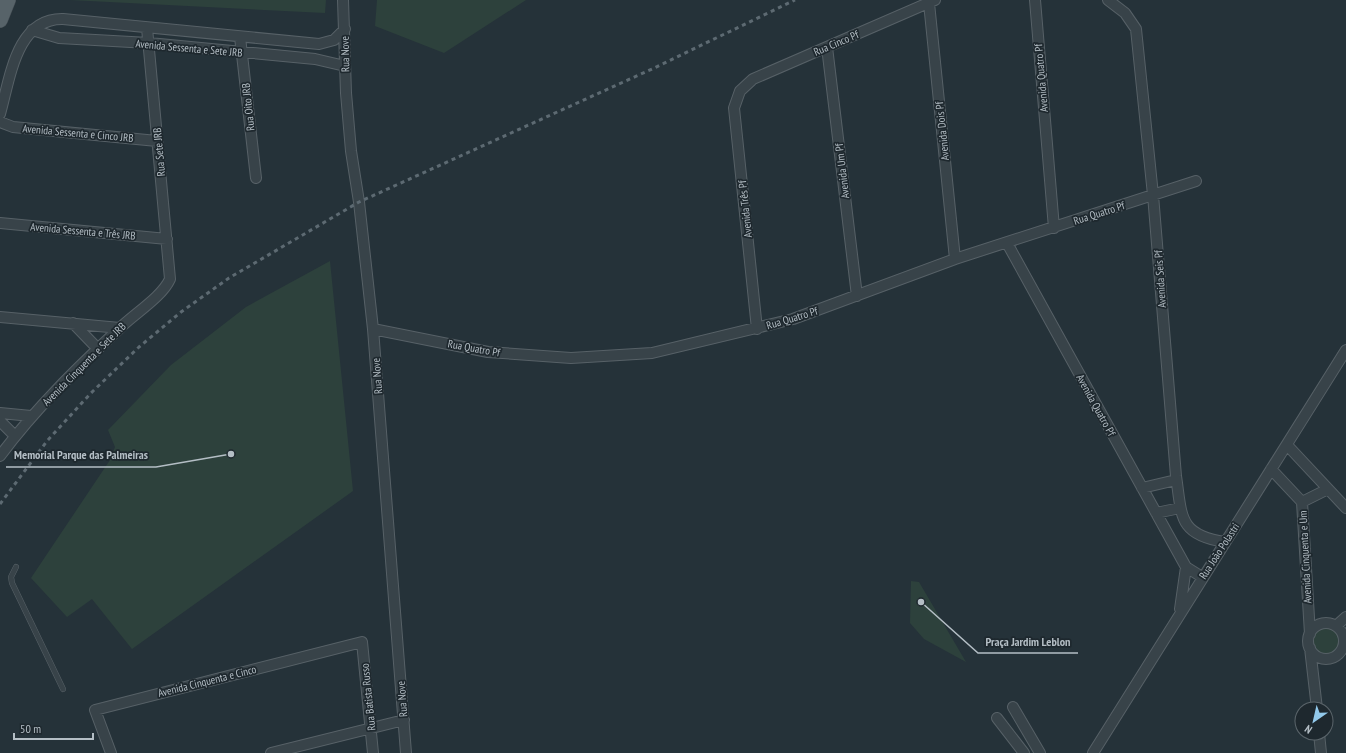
<svg xmlns="http://www.w3.org/2000/svg" width="1346" height="753" viewBox="0 0 1346 753" font-family="'PT Sans Narrow',sans-serif">
	<style>
		.green { fill: #2d413c }
		.lines { fill: none; stroke-linecap: round; stroke-linejoin: round }
		.service-casing { stroke: #576167; stroke-width: 6 }
		.minor-casing { stroke: #576167; stroke-width: 12 }
		.primary-casing { stroke: #454f55; stroke-width: 16 }
		.service { stroke: #384349; stroke-width: 5 }
		.minor { stroke: #384349; stroke-width: 10 }
		.primary { stroke: #576369; stroke-width: 15 }
		.rail { stroke: #5d6a72; stroke-width: 3; stroke-dasharray: 4 4; stroke-linecap: butt }
		.labels { text-anchor: middle; stroke-width: 3.5; stroke-linejoin: round; paint-order: stroke }
		.street-label { font-size: 11px; fill: #b4bec5; stroke: #1e282e }
		.leader { fill: none; stroke: #b4bec5; stroke-width: 1.5 }
		.callout-dot { fill: #b4bec5; stroke: #1e282e; stroke-width: 1.5 }
		.callout-label { font-size: 12px; text-anchor: middle; font-weight: bold; fill: #b4bec5; stroke: #1e282e; stroke-width: 3.5; stroke-linejoin: round; paint-order: stroke }
	</style>
	<rect width="100%" height="100%" fill="#253239"/>
	<path class="green" d="M70,0H326L325,13Z
		M377,0H526L444,53L375,26Z
		M330,261L353,491L132,649L92,599L67,617L31,578L110,460L115,447L108,430L171,365L246,307Z
		M911,581L919,582L966,662L924,639L910,623Z
		M1310 641a16 16 0 1 1 32 0a16 16 0 1 1-32 0Z"/>
	<g class="lines">
		<g class="service-casing">
			<path id="service" d="M16,567L11,577L12,583L63,689"/>
		</g>
		<g class="minor-casing">
			<path id="minor" d="M343,0L346,93L351,151L359,202L373,329L406,753
				M1035,0L1054,228
				M1108,0L1125,13L1136,29L1153,195L1176,476C1182,516 1178,535 1225,542
				M929,3L955,259
				M32,30L59,38L149,43L315,59L345,66
				M240,37L256,178
				M827,47L857,296
				M0,114C10,79 16,18 63,19L319,44L334,40L345,29
				M0,122L13,127L157,141
				M0,223L167,239
				M1007,243L1186,567L1202,577
				M0,317L120,328
				M73,323L98,349
				M373,329L488,352L571,358L652,353L793,319L955,259L1196,181
				M757,329L734,108L740,91L753,79L935,0
				M0,413L31,416
				M0,421L15,436
				M1287,445L1346,508
				M0,456C35,409 77,368 120,328C134,314 162,297 170,279L147,28
				M1271,469L1302,502L1310,634
				M1142,488L1176,480
				M1302,502L1328,489
				M1156,513L1180,508
				M1180,609L1186,567
				M1308 641a18 18 0 1 1 36 0a18 18 0 1 1-36 0Z
				M1336,626L1346,617
				M1310,648L1317,709
				M1013,707L1040,753
				M997,718L1024,753
				M1319,733L1321,753
				M111,753L95,710L362,642L373,753
				M271,753L404,720
				M1093,753L1346,350"/>
		</g>
		<g class="primary-casing">
			<path id="primary" d="M0,20L8,0"/>
		</g>
		<use href="#service" class="service"/>
		<use href="#minor" class="minor"/>
		<use href="#primary" class="primary"/>
		<path class="rail" d="M0,504L47,441L91,393L139,347L181,312L229,278L359,202L652,69L795,0"/>
	</g>
	<g class="labels">
		<g class="street-label">
			<text transform="translate(836 43) rotate(-23)" y="4">Rua Cinco Pf</text>
			<text transform="translate(189 48) rotate(5)" y="4">Avenida Sessenta e Sete JRB</text>
			<text transform="translate(345 54) rotate(-91)" y="4">Rua Nove</text>
			<text transform="translate(1041 78) rotate(-95)" y="4">Avenida Quatro Pf</text>
			<text transform="translate(248 107) rotate(-96)" y="4">Rua Oito JRB</text>
			<text transform="translate(942 131) rotate(-96)" y="4">Avenida Dois Pf</text>
			<text transform="translate(78 133) rotate(5)" y="4">Avenida Sessenta e Cinco JRB</text>
			<text transform="translate(159 152) rotate(-95)" y="4">Rua Sete JRB</text>
			<text transform="translate(842 171) rotate(-97)" y="4">Avenida Um Pf</text>
			<text transform="translate(745 209) rotate(-96)" y="4">Avenida Três Pf</text>
			<text transform="translate(1099 213) rotate(-18)" y="4">Rua Quatro Pf</text>
			<text transform="translate(83 231) rotate(5)" y="4">Avenida Sessenta e Três JRB</text>
			<text transform="translate(1160 279) rotate(-94)" y="4">Avenida Seis Pf</text>
			<text transform="translate(792 318) rotate(-17)" y="4">Rua Quatro Pf</text>
			<text transform="translate(474 348) rotate(10)" y="4">Rua Quatro Pf</text>
			<text transform="translate(84 364) rotate(-45)" y="4">Avenida Cinquenta e Sete JRB</text>
			<text transform="translate(377 376) rotate(-94)" y="4">Rua Nove</text>
			<text transform="translate(1096 405) rotate(61)" y="4">Avenida Quatro Pf</text>
			<text transform="translate(1219 551) rotate(-57)" y="4">Rua João Polastri</text>
			<text transform="translate(1305 557) rotate(-93)" y="4">Avenida Cinquenta e Um</text>
			<text transform="translate(207 681) rotate(-14)" y="4">Avenida Cinquenta e Cinco</text>
			<text transform="translate(368 697) rotate(-96)" y="4">Rua Batista Russo</text>
			<text transform="translate(402 699) rotate(-94)" y="4">Rua Nove</text>
		</g>
	</g>
	<path class="leader" d="M231 454L156 467H6M921 602L978 653H1078"/>
	<g class="callout-dot">
		<circle cx="231" cy="454" r="4"/>
		<circle cx="921" cy="602" r="4"/>
	</g>
	<g class="callout-label">
		<text x="81" y="459">Memorial Parque das Palmeiras</text>
		<text x="1028" y="646">Praça Jardim Leblon</text>
	</g>
	<g transform="translate(1314 721) rotate(214)"><circle r="19" fill="#1e282e" stroke="#5a646a"/>
	<path d="M0-3L7 15L0 10L-7 15Z" fill="#92c9eb"/>
	<text y="-6" font-size="11" font-weight="bold" text-anchor="middle" fill="#b4bec5">N</text>
	</g>
	<path d="M14 733v6h79v-6" fill="none" stroke="#b4bec5" stroke-width="2"/>
	<text x="20" y="733" font-size="12" fill="#b4bec5" stroke="#1e282e" stroke-width="3" paint-order="stroke">50 m</text>
</svg>
